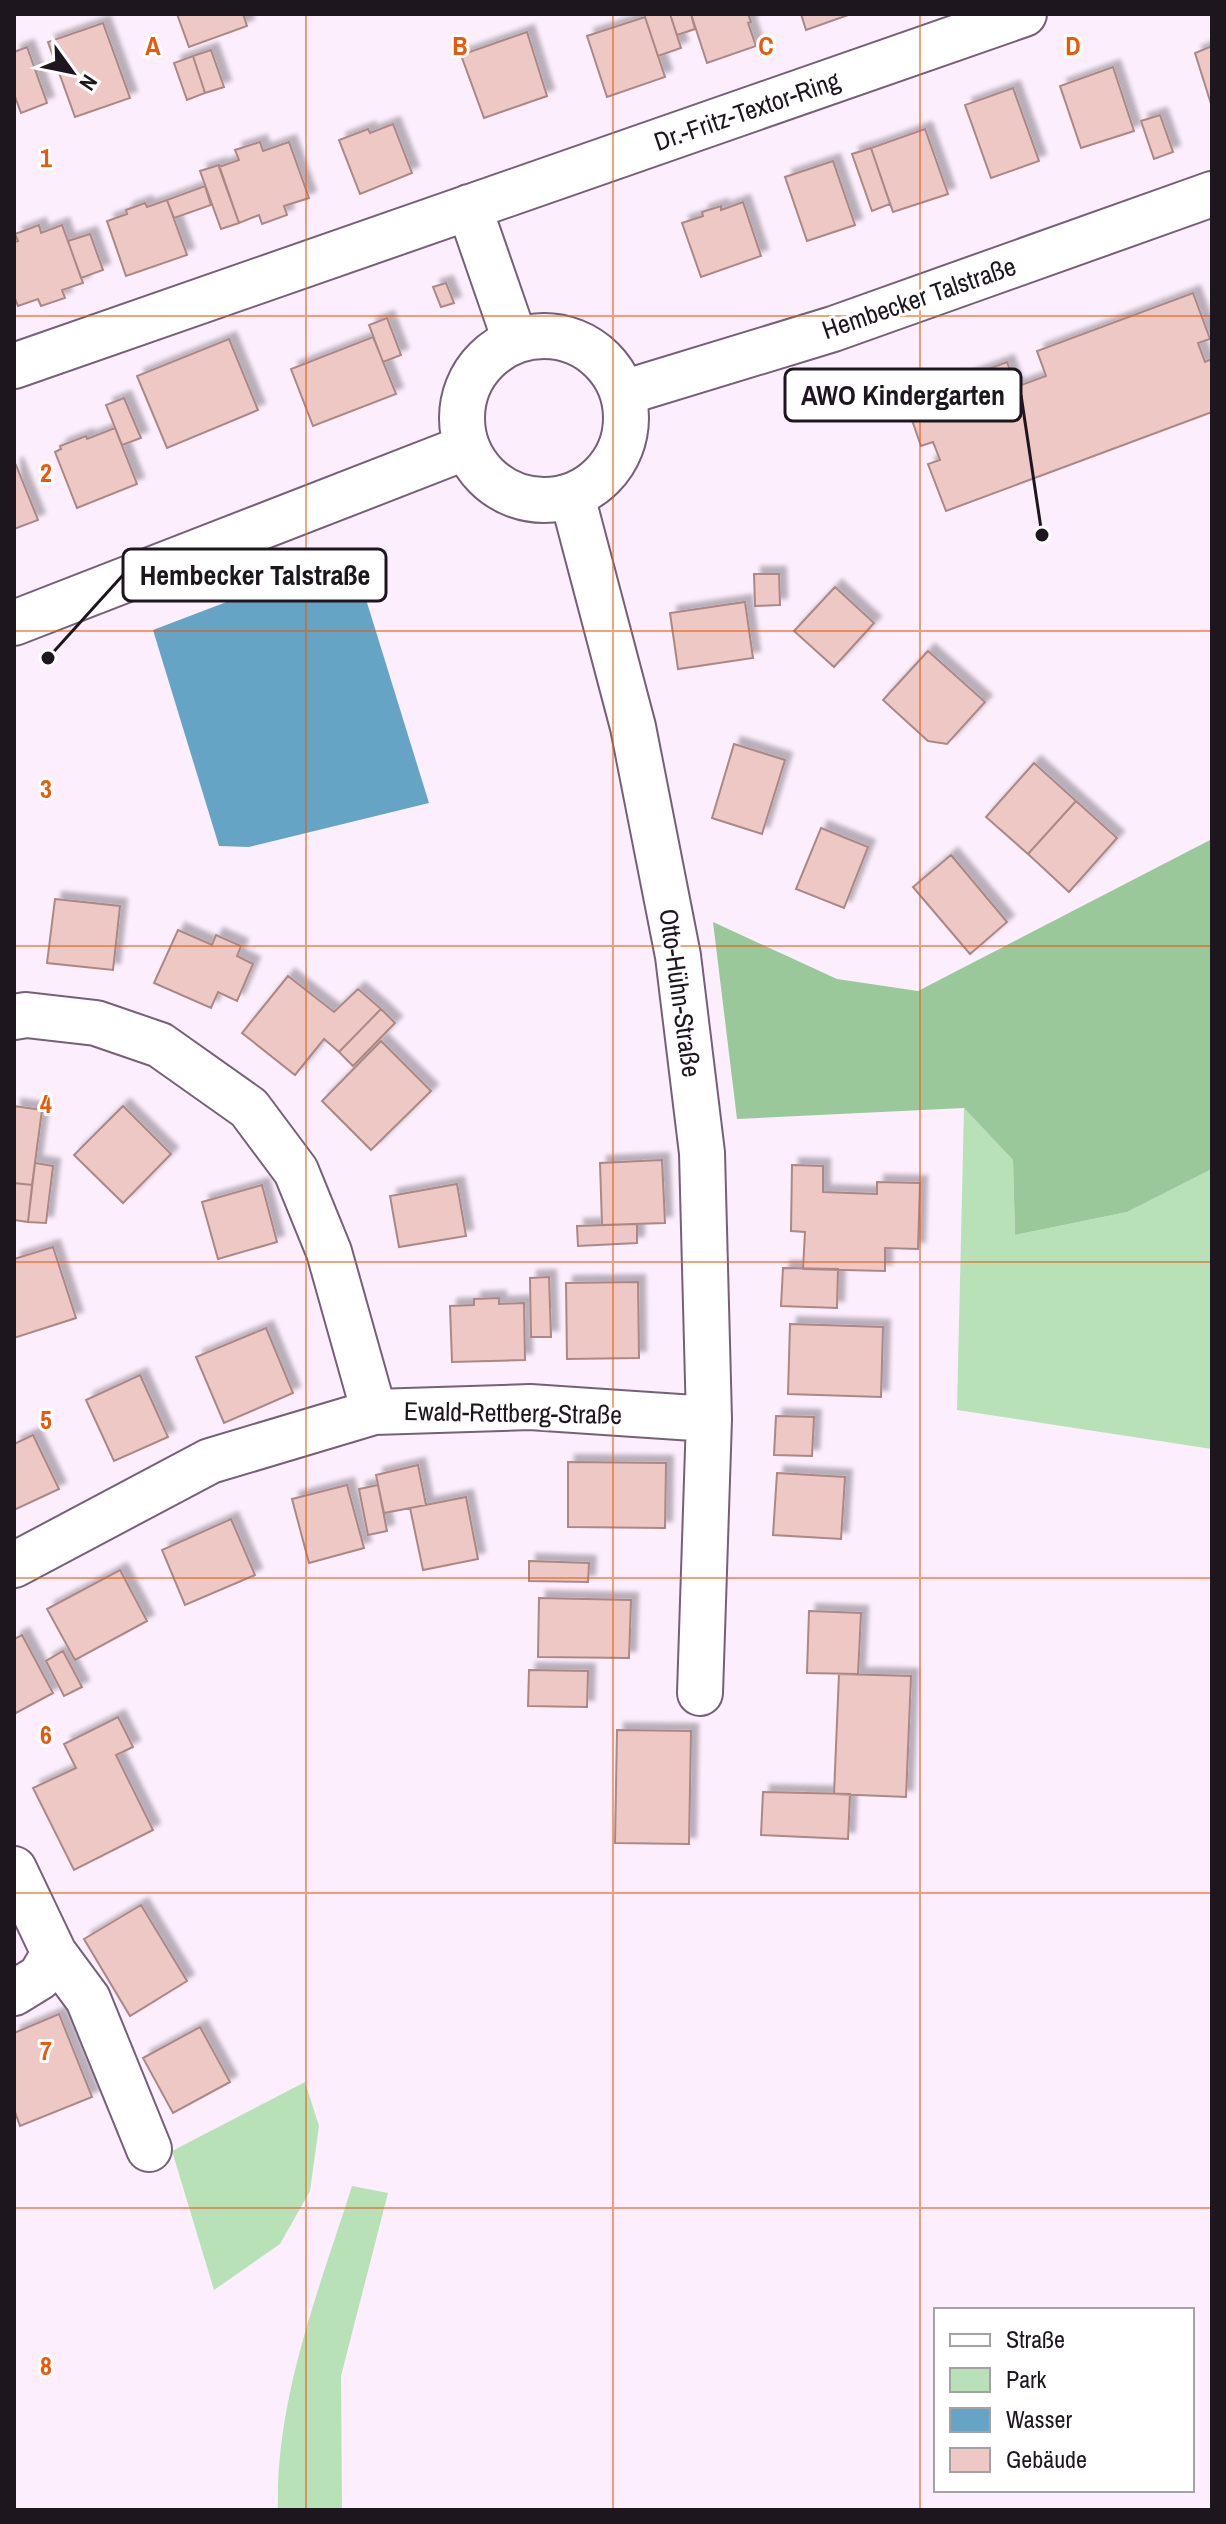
<svg xmlns="http://www.w3.org/2000/svg" width="1226" height="2524" viewBox="0 0 1226 2524" font-family="'Archivo Narrow',sans-serif">
	<style>
		.green { fill: #b8e1b8 }
		.forest { fill: #9ac89b }
		.water { fill: #65a4c4 }
		.building { fill: #eec8c5; stroke: #ab8886; stroke-width: 2; filter: url(#shadow) }
		.lines { fill: none; stroke-linecap: round; stroke-linejoin: round }
		.street-casing { stroke: #756077; stroke-width: 48 }
		.secondary-casing { stroke: #756077; stroke-width: 48 }
		.street { stroke: #fff; stroke-width: 44 }
		.secondary { stroke: #fff; stroke-width: 44 }
		.grid { fill: none; stroke: #e8590c; stroke-width: 2; stroke-opacity: 0.55 }
		.labels { text-anchor: middle; stroke-width: 6; stroke-linejoin: round; paint-order: stroke }
		.street-label { font-size: 26px; fill: #1e161f; stroke: #fff }
		.grid-label { font-size: 26px; text-anchor: middle; font-weight: bold; fill: #e8590c; stroke: #fff; stroke-width: 6; stroke-linejoin: round; paint-order: stroke }
		.leader { fill: none; stroke: #1e161f; stroke-width: 3 }
		.callout-dot { fill: #1e161f; stroke: #fff; stroke-width: 3 }
		.callout { fill: #fff; stroke: #1e161f; stroke-width: 3 }
		.callout-label { font-size: 28px; text-anchor: middle; font-weight: bold; fill: #1e161f }
	</style>
	<defs>
		<filter id="shadow"><feDropShadow dx="7" dy="-7" stdDeviation="2" flood-color="#0004"/></filter>
	</defs>
	<rect width="100%" height="100%" fill="#fceefd"/>
	<path class="green" d="M964,1108L1013,1160L1015,1235L1127,1212L1212,1169V1449L957,1410Z
		M305,2082L319,2126L310,2191L280,2244L214,2290L172,2151Z
		M352,2186L388,2193L341,2376L342,2510H278C275,2399 319,2290 352,2186Z"/>
	<path class="forest" d="M1212,839V1169L1127,1212L1015,1235L1013,1160L964,1108L737,1119L713,922L837,979L918,991Z"/>
	<path class="water" d="M352,554L429,803L249,847L219,846L153,630Z"/>
	<path class="building" d="M177,14H243L247,26L189,47Z
		M644,14H670L681,48L658,56Z
		M670,14H691L695,29L677,35Z
		M691,14H748L751,22L748,23L756,46L707,63Z
		M801,14H851L806,30Z
		M645,17L665,77L607,97L587,36Z
		M103,23L130,98L75,117L48,42Z
		M527,32L547,96L484,118L461,55Z
		M1212,46V107L1195,53Z
		M27,47L47,103L21,113L14,94V52Z
		M211,50L224,87L205,93L193,56Z
		M193,56L205,93L187,100L174,63Z
		M1113,67L1134,131L1081,148L1060,86Z
		M1013,88L1039,161L991,178L965,105Z
		M1160,115L1173,152L1154,159L1141,121Z
		M393,124L412,173L360,194L339,140L368,129L370,133Z
		M925,129L948,194L893,212L871,148Z
		M260,142L263,151L289,142L309,198L284,206L287,215L262,224L259,215L239,223L219,167L239,160L235,150Z
		M871,148L890,204L872,211L852,154Z
		M833,161L855,225L807,241L785,177Z
		M219,165L239,223L221,229L200,171Z
		M205,186L211,205L174,218L167,200Z
		M167,200L187,255L126,276L107,221L127,214L126,210L145,203L147,207Z
		M743,202L761,256L701,277L682,223L703,216L702,212L721,206V210Z
		M39,225L41,233L62,225L83,283L62,290L65,298L41,306L38,299L18,306L14,296V242L18,241L15,234Z
		M90,234L103,270L81,278L68,241Z
		M446,283L454,303L441,307L433,287Z
		M1193,293L1210,339L1198,343L1205,362L1212,359V412L946,511L928,464L940,460L933,442L921,446L905,400L1007,362L1016,387L1046,376L1037,351Z
		M387,318L401,355L383,362L369,325Z
		M373,337L396,394L313,426L291,369Z
		M229,339L258,410L167,448L137,376Z
		M124,398L141,438L122,445L106,405Z
		M115,428L137,484L77,508L55,452L61,449L60,446L86,436L87,439Z
		M16,465L38,520L14,529V466Z
		M754,574H779L780,605L755,606Z
		M835,587L874,623L834,667L794,631Z
		M745,602L753,658L678,669L670,613Z
		M928,651L985,702L947,744L928,741L883,700Z
		M734,744L785,760L762,834L712,818Z
		M1034,763L1076,801L1028,854L986,817Z
		M1076,801L1117,838L1069,892L1028,854Z
		M821,828L868,847L844,908L796,889Z
		M951,855L1007,922L970,954L913,887Z
		M55,899L120,906L113,970L47,963Z
		M178,930L212,945L216,935L241,946L237,956L253,964L237,1001L218,992L211,1008L154,983Z
		M288,976L334,1012L358,989L381,1009L339,1052L324,1039L295,1075L242,1033Z
		M381,1009L395,1023L353,1066L339,1052Z
		M381,1041L431,1091L371,1150L322,1101Z
		M14,1106L42,1110L32,1185L14,1183Z
		M123,1106L171,1154L123,1203L74,1155Z
		M662,1160L665,1223L602,1225L600,1163Z
		M35,1163L53,1166L46,1223L28,1222Z
		M792,1165L823,1166V1192L877,1194V1182L920,1183L918,1249L885,1248V1271L803,1269L805,1232L791,1231Z
		M14,1183L32,1185L28,1222L14,1220Z
		M457,1184L466,1236L399,1247L390,1196Z
		M262,1185L277,1242L218,1259L202,1202Z
		M637,1224V1243L578,1246L577,1226Z
		M53,1247L76,1318L14,1338V1259Z
		M783,1268L838,1269L837,1308L781,1306Z
		M549,1277L551,1337H531L530,1278Z
		M638,1282L639,1358L567,1359L566,1283Z
		M499,1298V1304L524,1303L525,1360L452,1362L450,1306L474,1305V1299Z
		M790,1324L883,1327L881,1397L788,1394Z
		M266,1328L293,1393L224,1423L196,1357Z
		M140,1375L168,1437L114,1461L86,1400Z
		M776,1416L814,1417L812,1456L774,1455Z
		M33,1435L59,1489L14,1510V1444Z
		M568,1462L666,1463L665,1528L568,1527Z
		M418,1465L426,1505L384,1513L376,1475Z
		M777,1473L845,1477L841,1539L773,1535Z
		M347,1485L364,1548L309,1563L292,1499Z
		M378,1485L387,1531L368,1535L359,1489Z
		M466,1497L478,1559L423,1570L410,1508Z
		M231,1519L255,1575L185,1605L162,1550Z
		M529,1561L589,1563L588,1582L529,1581Z
		M120,1570L147,1621L75,1660L47,1609Z
		M539,1598L631,1600L629,1658L538,1657Z
		M809,1611L861,1613L858,1674L807,1673Z
		M22,1635L53,1693L14,1714V1639Z
		M63,1651L82,1687L64,1696L46,1661Z
		M529,1670L588,1671L587,1707L528,1706Z
		M839,1674L911,1676L906,1797L834,1794Z
		M118,1717L133,1747L116,1755L153,1830L74,1870L33,1788L76,1768L64,1744Z
		M617,1730L691,1731L689,1844L615,1843Z
		M763,1792L850,1794L848,1839L761,1835Z
		M141,1905L187,1981L130,2016L84,1939Z
		M59,2014L92,2097L20,2126L14,2109V2033Z
		M200,2027L230,2082L173,2113L143,2058Z"/>
	<g class="lines">
		<g class="street-casing">
			<path id="street" d="M469,207L515,340
				M14,366L1024,14
				M572,496L633,727L678,956L702,1153L709,1419L700,1693
				M14,1017L26,1015L96,1023L160,1045L249,1108L296,1171L329,1252L374,1412
				M14,1565L210,1461L374,1412L530,1407L709,1419
				M14,1869L54,1953L88,1999L149,2149
				M14,1993L40,1977L54,1953"/>
		</g>
		<g class="secondary-casing">
			<path id="secondary" d="M462 418a82 82 0 1 1 164 0a82 82 0 1 1-164 0Z
				M623,393L833,329L1212,194
				M14,623L467,447"/>
		</g>
		<use href="#street" class="street"/>
		<use href="#secondary" class="secondary"/>
	</g>
	<path class="grid" d="M306,14V2510M613,14V2510M920,14V2510M14,316H1212M14,631H1212M14,946H1212M14,1262H1212M14,1578H1212M14,1893H1212M14,2208H1212"/>
	<g class="labels">
		<g class="street-label">
			<text transform="translate(747 111) rotate(-19)" y="9">Dr.-Fritz-Textor-Ring</text>
			<text transform="translate(919 298) rotate(-19)" y="9">Hembecker Talstraße</text>
			<text transform="translate(680 993) rotate(82)" y="9">Otto-Hühn-Straße</text>
			<text transform="translate(513 1413) rotate(1)" y="9">Ewald-Rettberg-Straße</text>
		</g>
	</g>
	<g class="grid-label">
		<text x="153" y="55">A</text>
		<text x="460" y="55">B</text>
		<text x="766" y="55">C</text>
		<text x="1073" y="55">D</text>
		<text x="46" y="167">1</text>
		<text x="46" y="482">2</text>
		<text x="46" y="798">3</text>
		<text x="46" y="1113">4</text>
		<text x="46" y="1429">5</text>
		<text x="46" y="1744">6</text>
		<text x="46" y="2060">7</text>
		<text x="46" y="2375">8</text>
	</g>
	<path class="leader" d="M1042 535L1021 395M48 658L123 575"/>
	<g class="callout-dot">
		<circle cx="1042" cy="535" r="8"/>
		<circle cx="48" cy="658" r="8"/>
	</g>
	<g class="callout">
		<rect x="785" y="369" width="236" height="52" rx="8"/>
		<rect x="123" y="549" width="263" height="52" rx="8"/>
	</g>
	<g class="callout-label">
		<text x="903" y="405">AWO Kindergarten</text>
		<text x="255" y="585">Hembecker Talstraße</text>
	</g>
	<rect width="1226" height="2524" fill="none" stroke="#1e161f" stroke-width="32"/>
	<rect x="934" y="2308" width="260" height="184" fill="#ffffff" stroke="#a5a2a5" stroke-width="2"/>
	<rect x="950" y="2334" width="40" height="12" fill="#ffffff" stroke="#a5a2a5" stroke-width="2"/>
	<text x="1006" y="2348" font-size="24" fill="#1e161f">Straße</text>
	<rect x="950" y="2368" width="40" height="24" fill="#b8e1b8" stroke="#a5a2a5" stroke-width="2"/>
	<text x="1006" y="2388" font-size="24" fill="#1e161f">Park</text>
	<rect x="950" y="2408" width="40" height="24" fill="#65a4c4" stroke="#a5a2a5" stroke-width="2"/>
	<text x="1006" y="2428" font-size="24" fill="#1e161f">Wasser</text>
	<rect x="950" y="2448" width="40" height="24" fill="#eec8c5" stroke="#a5a2a5" stroke-width="2"/>
	<text x="1006" y="2468" font-size="24" fill="#1e161f">Gebäude</text>
	<g transform="translate(72 72) rotate(123)" stroke="#ffffff" stroke-width="6" paint-order="stroke">
	<path d="M0-6L14 30L0 20L-14 30Z" fill="#1e161f"/>
	<text y="-12" font-size="22" font-weight="bold" text-anchor="middle" fill="#1e161f">N</text>
	</g>
</svg>
